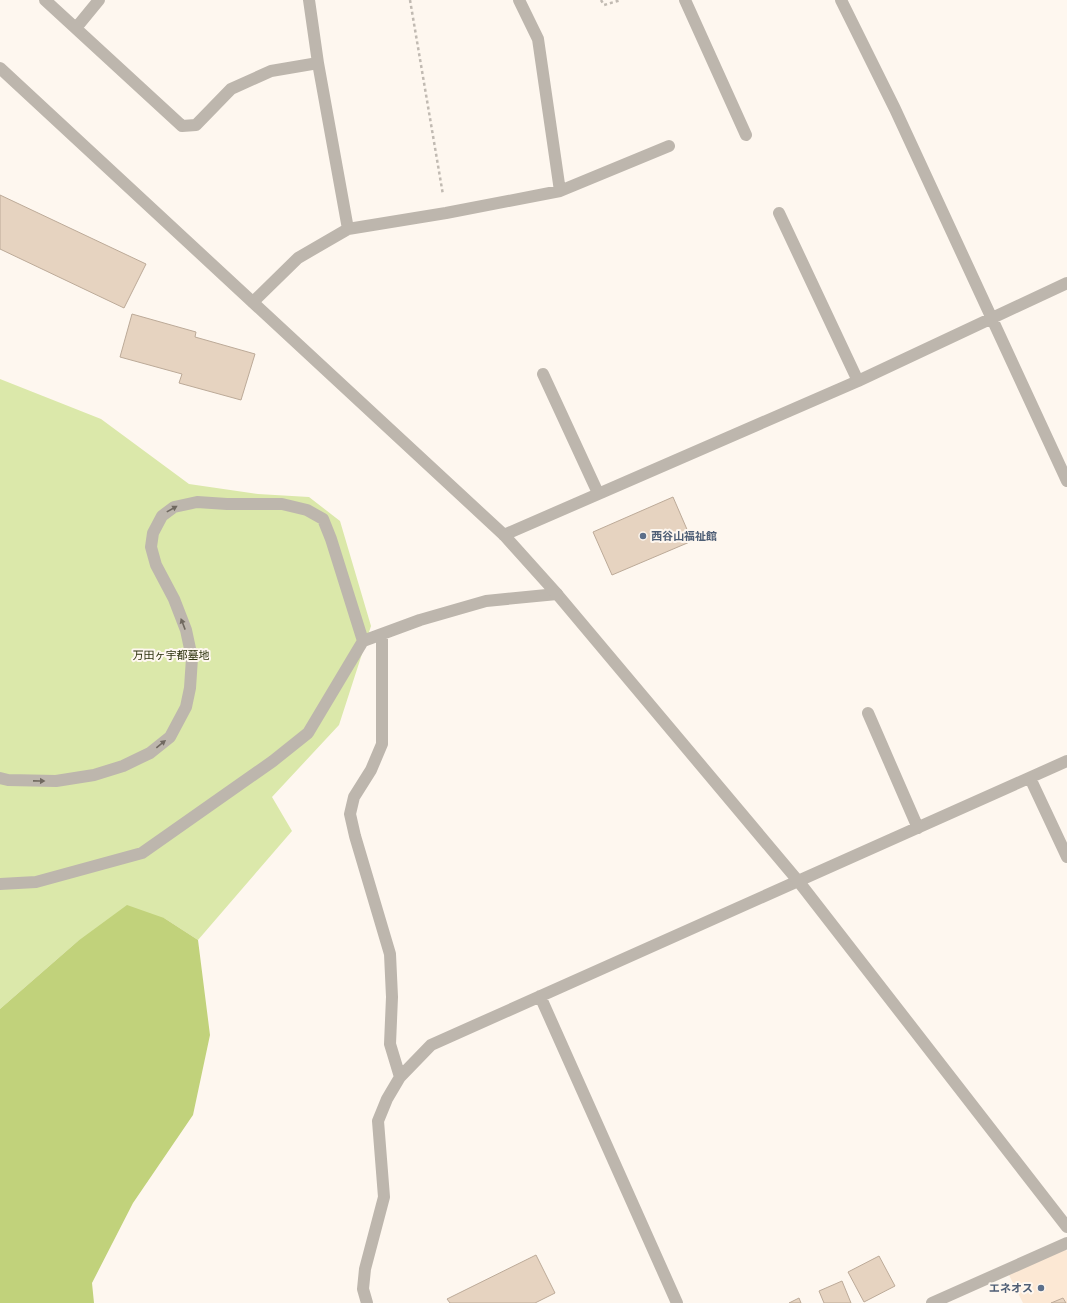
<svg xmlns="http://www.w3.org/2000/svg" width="1067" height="1303" viewBox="0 0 1067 1303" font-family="'Fira Sans Condensed','Noto Sans JP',sans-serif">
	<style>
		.built { fill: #fce8d4 }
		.green { fill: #dbe8aa }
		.forest { fill: #c1d27b }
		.building { fill: #e6d3c0; stroke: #bcaa98 }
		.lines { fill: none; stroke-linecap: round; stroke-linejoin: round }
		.path { stroke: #c1bab2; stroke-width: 2.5; stroke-dasharray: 3 3; stroke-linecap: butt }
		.minor { stroke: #bdb6ad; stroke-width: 12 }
		.tertiary { stroke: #bdb6ad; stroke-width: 12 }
		.oneway { fill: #706960 }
		.service-dot { fill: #5c6f8a; stroke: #fef7ef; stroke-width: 1.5 }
		.labels { text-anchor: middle; stroke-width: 4; stroke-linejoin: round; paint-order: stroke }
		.service-label { font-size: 11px; font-weight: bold; fill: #4e5e75; stroke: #fef7ef; text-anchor: start }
		.park-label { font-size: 11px; fill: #2c320d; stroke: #fef7ef }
	</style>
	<rect width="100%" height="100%" fill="#fef7ef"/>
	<path class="built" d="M1064,1248L1067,1251V1303H1023L1008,1273Z"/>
	<path class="green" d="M0,379L101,419L189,484L258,494L309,497L340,521L371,626L339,725L272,797L292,831L198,940L164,918L78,941L0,1009Z"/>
	<path class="forest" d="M127,905L164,918L198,940L210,1035L193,1115L133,1203L92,1283L94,1303H0V1009L78,941Z"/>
	<path class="building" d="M0,195L146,264L124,308L0,249Z
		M132,314L196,332L195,337L255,354L241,400L179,383L182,374L120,357Z
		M673,497L692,541L612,575L593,532Z
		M536,1255L555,1293L535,1303H450L447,1299Z
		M879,1256L895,1286L864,1302L848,1272Z
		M842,1281L851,1303H824L819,1291Z
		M799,1298L801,1303H789Z
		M1063,1298L1066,1303H1051Z"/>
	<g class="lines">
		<path class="path" d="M410,0L443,195
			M601,0L604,5L621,0"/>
		<path class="minor" d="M45,0L182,126L196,125L231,89L271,71L318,63
			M309,0L318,63L348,229
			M519,0L538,39L560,191
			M685,0L746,135
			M841,0L895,109L1067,481
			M76,28L99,0
			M779,213L858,381
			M253,302L298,258L348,229L446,213L560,191L669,146
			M543,374L598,493
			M504,535L858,381L1067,283
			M382,634V744L371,770L354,797L350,814L355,836L390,954L392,997L390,1044L400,1077
			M868,713L918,828
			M0,778L8,780L56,781L94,775L123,766L150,753L170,737L186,707L190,688L192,658L186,630L174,599L156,565L151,547L153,533L162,516L174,507L197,502L227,504H282L307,510L323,519L331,539L363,641
			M1030,778L1067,857
			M0,884L36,882L142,853L273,761L308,733L363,641L420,620L486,601L557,594
			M540,996L677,1303
			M367,1303L363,1289L365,1269L384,1197L378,1121L387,1099L400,1077L431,1045L1067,761
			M932,1303L1067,1243"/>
		<path class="tertiary" d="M0,68L504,535L557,594L799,882L1067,1227"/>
	</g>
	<defs><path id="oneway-solid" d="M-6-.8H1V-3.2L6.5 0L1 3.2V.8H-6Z"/></defs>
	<g class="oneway">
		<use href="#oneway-solid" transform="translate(172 509) rotate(-29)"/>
		<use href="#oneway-solid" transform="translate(183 624) rotate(-111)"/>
		<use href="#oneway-solid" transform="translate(161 744) rotate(-39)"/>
		<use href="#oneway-solid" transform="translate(39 781) rotate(1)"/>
	</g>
	<g class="service-dot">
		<circle cx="643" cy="536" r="4"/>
		<circle cx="1041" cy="1288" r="4"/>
	</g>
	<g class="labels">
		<g class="service-label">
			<text x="651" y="540">西谷山福祉館</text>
			<text x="1033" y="1292" text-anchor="end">エネオス</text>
		</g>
		<g class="park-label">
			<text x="171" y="659">万田ヶ宇都墓地</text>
		</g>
	</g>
</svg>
